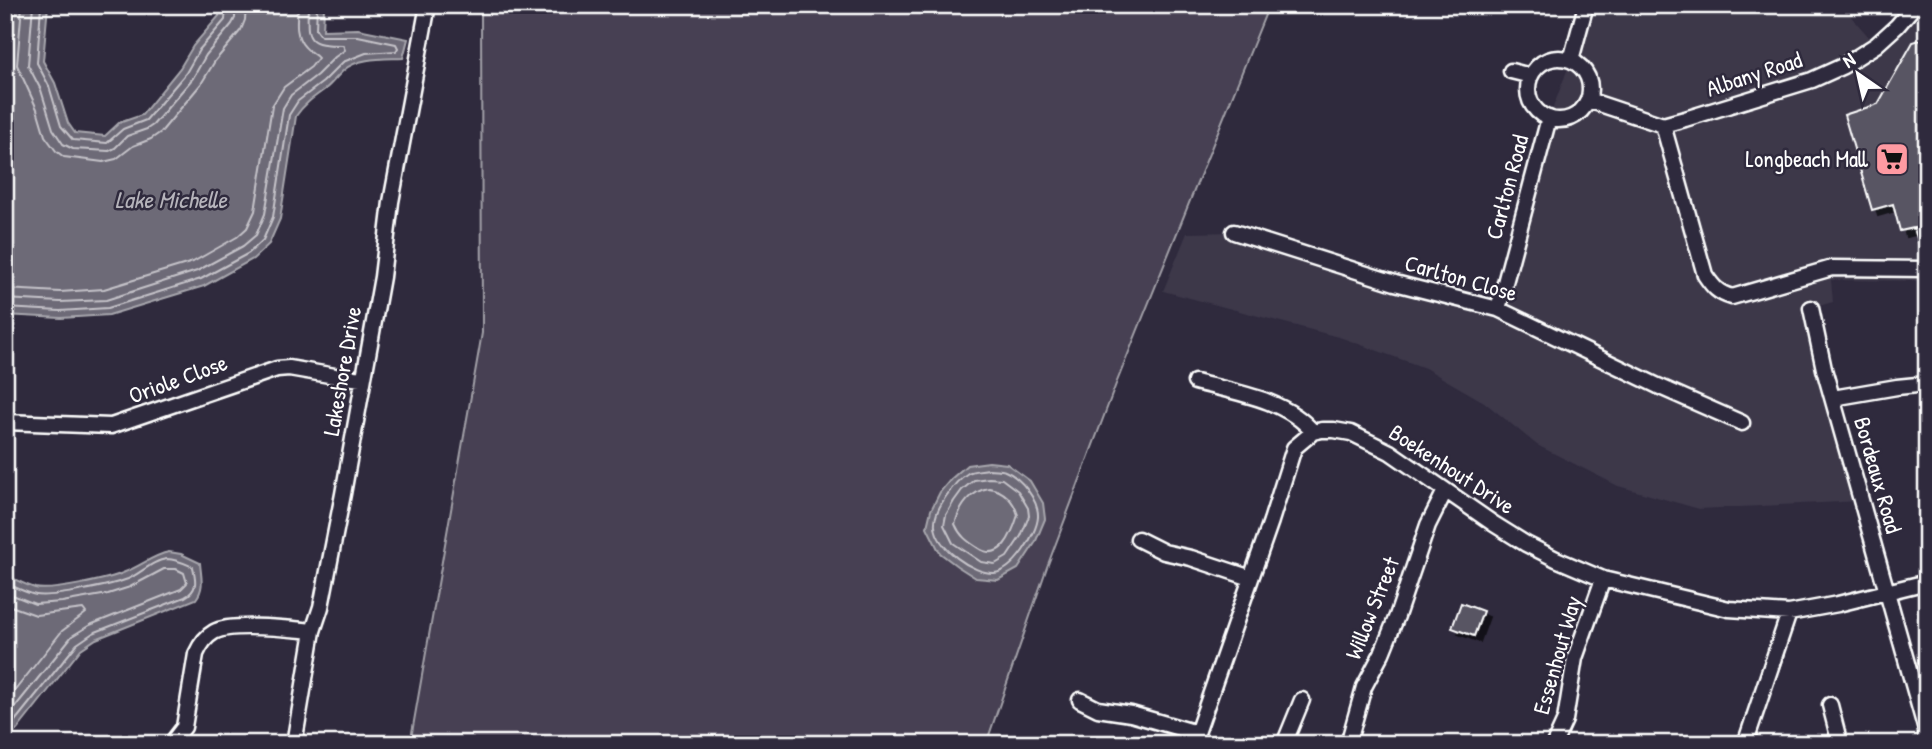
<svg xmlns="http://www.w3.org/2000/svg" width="1932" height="749" viewBox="0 0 1932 749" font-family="'Patrick Hand',sans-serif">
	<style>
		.built { fill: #3c3749 }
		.green { fill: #464152; stroke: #a2a0a8; stroke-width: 2 }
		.water { fill: #6d6a77; stroke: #a7a6ad; stroke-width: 2 }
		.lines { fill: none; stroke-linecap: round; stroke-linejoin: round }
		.shore { stroke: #c5c3c9; stroke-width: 2 }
		.building { fill: #595564; stroke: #fff; stroke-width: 2; filter: url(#shadow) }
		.street-casing { stroke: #fff; stroke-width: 19 }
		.street { stroke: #2f2a3d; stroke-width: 14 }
		.labels { text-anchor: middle; stroke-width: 5; stroke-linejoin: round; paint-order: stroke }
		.street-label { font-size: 23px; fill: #fff; stroke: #2f2a3d }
		.poi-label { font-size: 23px; fill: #fff; stroke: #2f2a3d; text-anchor: end }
		.water-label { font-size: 24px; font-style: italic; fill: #b6b4bb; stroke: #2f2a3d }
	</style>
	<defs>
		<filter id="shadow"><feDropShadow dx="6" dy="6" stdDeviation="0" flood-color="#0009"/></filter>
	</defs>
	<rect width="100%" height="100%" fill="#2f2a3d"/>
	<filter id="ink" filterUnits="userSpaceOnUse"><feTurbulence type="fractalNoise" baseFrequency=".0143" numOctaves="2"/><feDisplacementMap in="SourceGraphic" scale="14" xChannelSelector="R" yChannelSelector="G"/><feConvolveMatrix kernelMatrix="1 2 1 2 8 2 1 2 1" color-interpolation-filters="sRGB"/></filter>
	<g filter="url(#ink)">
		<path class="built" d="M1586,5H1841L1876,45L1915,5H1927V281L1831,280L1833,302L1811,308L1862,501L1699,509L1618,486L1537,445L1484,402L1425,368L1342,338L1163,291L1187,233L1234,232L1498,309L1549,118L1571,60Z"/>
		<path class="green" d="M481,5H1269L1116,384L1047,567L986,744H410L482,333Z"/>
		<path class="water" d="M5,5H48L43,61L55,83L68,123L75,133L105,136L119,123L142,115L180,68L193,46L219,16V5H322L324,8L323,30L358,29L408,39L403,58C385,59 359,57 344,70C337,76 332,84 324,90C313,98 304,104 296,116L280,219L269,244L253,259L204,286L109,315L61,318L5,315Z
			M989,462L1007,464L1030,481L1043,503L1045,519L1035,543L1018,569L998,580L976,578L957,566L940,553L927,527L931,510L940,492L951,479L967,465Z
			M169,552L181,554L200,563C201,577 205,587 196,599L96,639L81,649L17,730L10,729L5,734V575C15,579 25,585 35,588C51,592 110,579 125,572C141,566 153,555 169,552Z"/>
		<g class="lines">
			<path class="shore" d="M22,5L17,65L37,109L45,136L56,151L64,157L103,162L116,159L133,146L151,139L161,132L201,84L215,61L241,30L245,20L246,5
				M33,5L28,65L41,90L53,129L63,144L73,149L109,151L115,148L127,136L147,129L153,125L193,78L206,55L232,24L235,18V5
				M41,5L37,63L49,86L61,126L73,140L107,143L123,129L146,120L186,73L199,50L225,20L226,5
				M5,289L60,292L104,289L193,262L237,237L247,228L255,211L272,106L284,87L311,67L318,58C315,54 309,52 305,47C294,36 297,19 298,5
				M5,299L60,302L106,300L197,271L243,246L256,235L265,214L283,108L291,95L317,75L335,57L345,50L343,45C305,45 307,40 308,5
				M5,308L60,311L108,308L201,279L249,253L263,240L273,217L289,115L298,101L323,82L343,62L366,53L396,51L398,48L396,44L358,36H321L316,29L317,5
				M989,469C994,470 1001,469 1005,471C1020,477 1039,500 1038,517C1037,534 1013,572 994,573C973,574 937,548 935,526C933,510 955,481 968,473C974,470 983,470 989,469Z
				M989,478L1002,479L1018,491L1028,508L1029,516L1021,536L1007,557L995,564L981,562L953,543L944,525L946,515L954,501L962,490L974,480Z
				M989,488C1004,490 1014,501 1018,515C1012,534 1001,563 978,548C967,541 960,536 955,524C960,506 971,491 989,488Z
				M5,583C15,587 26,593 36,595C52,598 112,585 128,579C140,574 153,560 167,559C176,559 184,563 193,567C196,580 198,590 185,597L93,633L77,644L15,721L5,723
				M5,592L35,604L62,602L108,594L130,587L164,569H176L184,573L187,583L181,589L90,625L72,636L11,712L5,714
				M5,604L36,615L83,609L86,613L62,631L5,703"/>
		</g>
		<path class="building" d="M1927,38V258H1923L1914,228L1900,231L1893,204L1872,210L1844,115L1878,104L1913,42Z
			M1461,603L1483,611L1474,636L1452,628Z"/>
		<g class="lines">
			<g class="street-casing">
				<path id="street" d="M1528 89a31 31 0 1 1 62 0a31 31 0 1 1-62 0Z
					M1571,60L1586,5
					M1511,71L1531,76
					M1588,100L1663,125L1685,119L1812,80L1843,66L1876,45L1897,26L1915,5
					M1663,125L1705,275C1713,287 1718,293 1732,297L1832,268L1927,269
					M1234,232L1395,283L1498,309L1658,386L1742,423
					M1811,308L1824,369L1927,734
					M1498,309L1549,118
					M1195,382C1234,392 1286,399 1313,432
					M1833,398L1897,387L1927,384
					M5,422L111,426L277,369L289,368L335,376L363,379
					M1138,539L1164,552L1191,558L1251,578
					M1080,700L1098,709L1131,714L1197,733
					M1830,705L1840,744
					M171,744L184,727L196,654C200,645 205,637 214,632C232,622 291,629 313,631
					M294,744L313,631L321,607L343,494L382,277L391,202L428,5
					M1196,744L1197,733L1271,521L1294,448L1313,432L1322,430H1334L1351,433L1390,452L1494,524L1526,544L1556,559L1603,579L1729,609L1789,613L1838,604L1927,582
					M1284,744L1302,700
					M1348,744L1364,687L1382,653L1397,616L1428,525L1445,491
					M1554,744L1565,720L1575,658L1603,579
					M1745,744L1789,613"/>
			</g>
			<use href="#street" class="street"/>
		</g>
	</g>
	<defs>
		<g id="supermarket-square" transform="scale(1.75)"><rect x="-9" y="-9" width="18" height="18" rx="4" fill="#ff9aa2" stroke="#2f2a3d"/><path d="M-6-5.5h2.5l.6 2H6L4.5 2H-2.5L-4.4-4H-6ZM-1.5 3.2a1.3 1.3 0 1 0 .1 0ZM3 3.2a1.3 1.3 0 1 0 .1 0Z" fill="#111"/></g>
	</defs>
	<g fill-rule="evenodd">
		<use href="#supermarket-square" x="1892" y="159"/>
	</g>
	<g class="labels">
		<g class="street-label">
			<text transform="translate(1754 74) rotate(-18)" y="8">Albany Road</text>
			<text transform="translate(1507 187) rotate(-75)" y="8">Carlton Road</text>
			<text transform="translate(1461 278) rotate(16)" y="8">Carlton Close</text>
			<text transform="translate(342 371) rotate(-80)" y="8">Lakeshore Drive</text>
			<text transform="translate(178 379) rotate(-20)" y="8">Oriole Close</text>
			<text transform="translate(1452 469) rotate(33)" y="8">Boekenhout Drive</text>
			<text transform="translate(1878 475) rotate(74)" y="8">Bordeaux Road</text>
			<text transform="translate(1372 608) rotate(-68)" y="8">Willow Street</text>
			<text transform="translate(1557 655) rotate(-74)" y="8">Essenhout Way</text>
		</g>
		<g class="poi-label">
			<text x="1868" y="167">Longbeach Mall</text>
		</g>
		<g class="water-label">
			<text x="171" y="208">Lake Michelle</text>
		</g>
	</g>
	<rect width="1932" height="749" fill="none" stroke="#2f2a3d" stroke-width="28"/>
	<rect x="14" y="14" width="1904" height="721" fill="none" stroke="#fff" stroke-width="2.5" filter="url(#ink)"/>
	<g transform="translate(1858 74) rotate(326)" stroke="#2f2a3d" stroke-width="5" paint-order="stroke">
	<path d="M0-5L12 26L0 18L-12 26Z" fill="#ffffff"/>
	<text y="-10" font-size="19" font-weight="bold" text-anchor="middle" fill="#ffffff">N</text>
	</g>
</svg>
